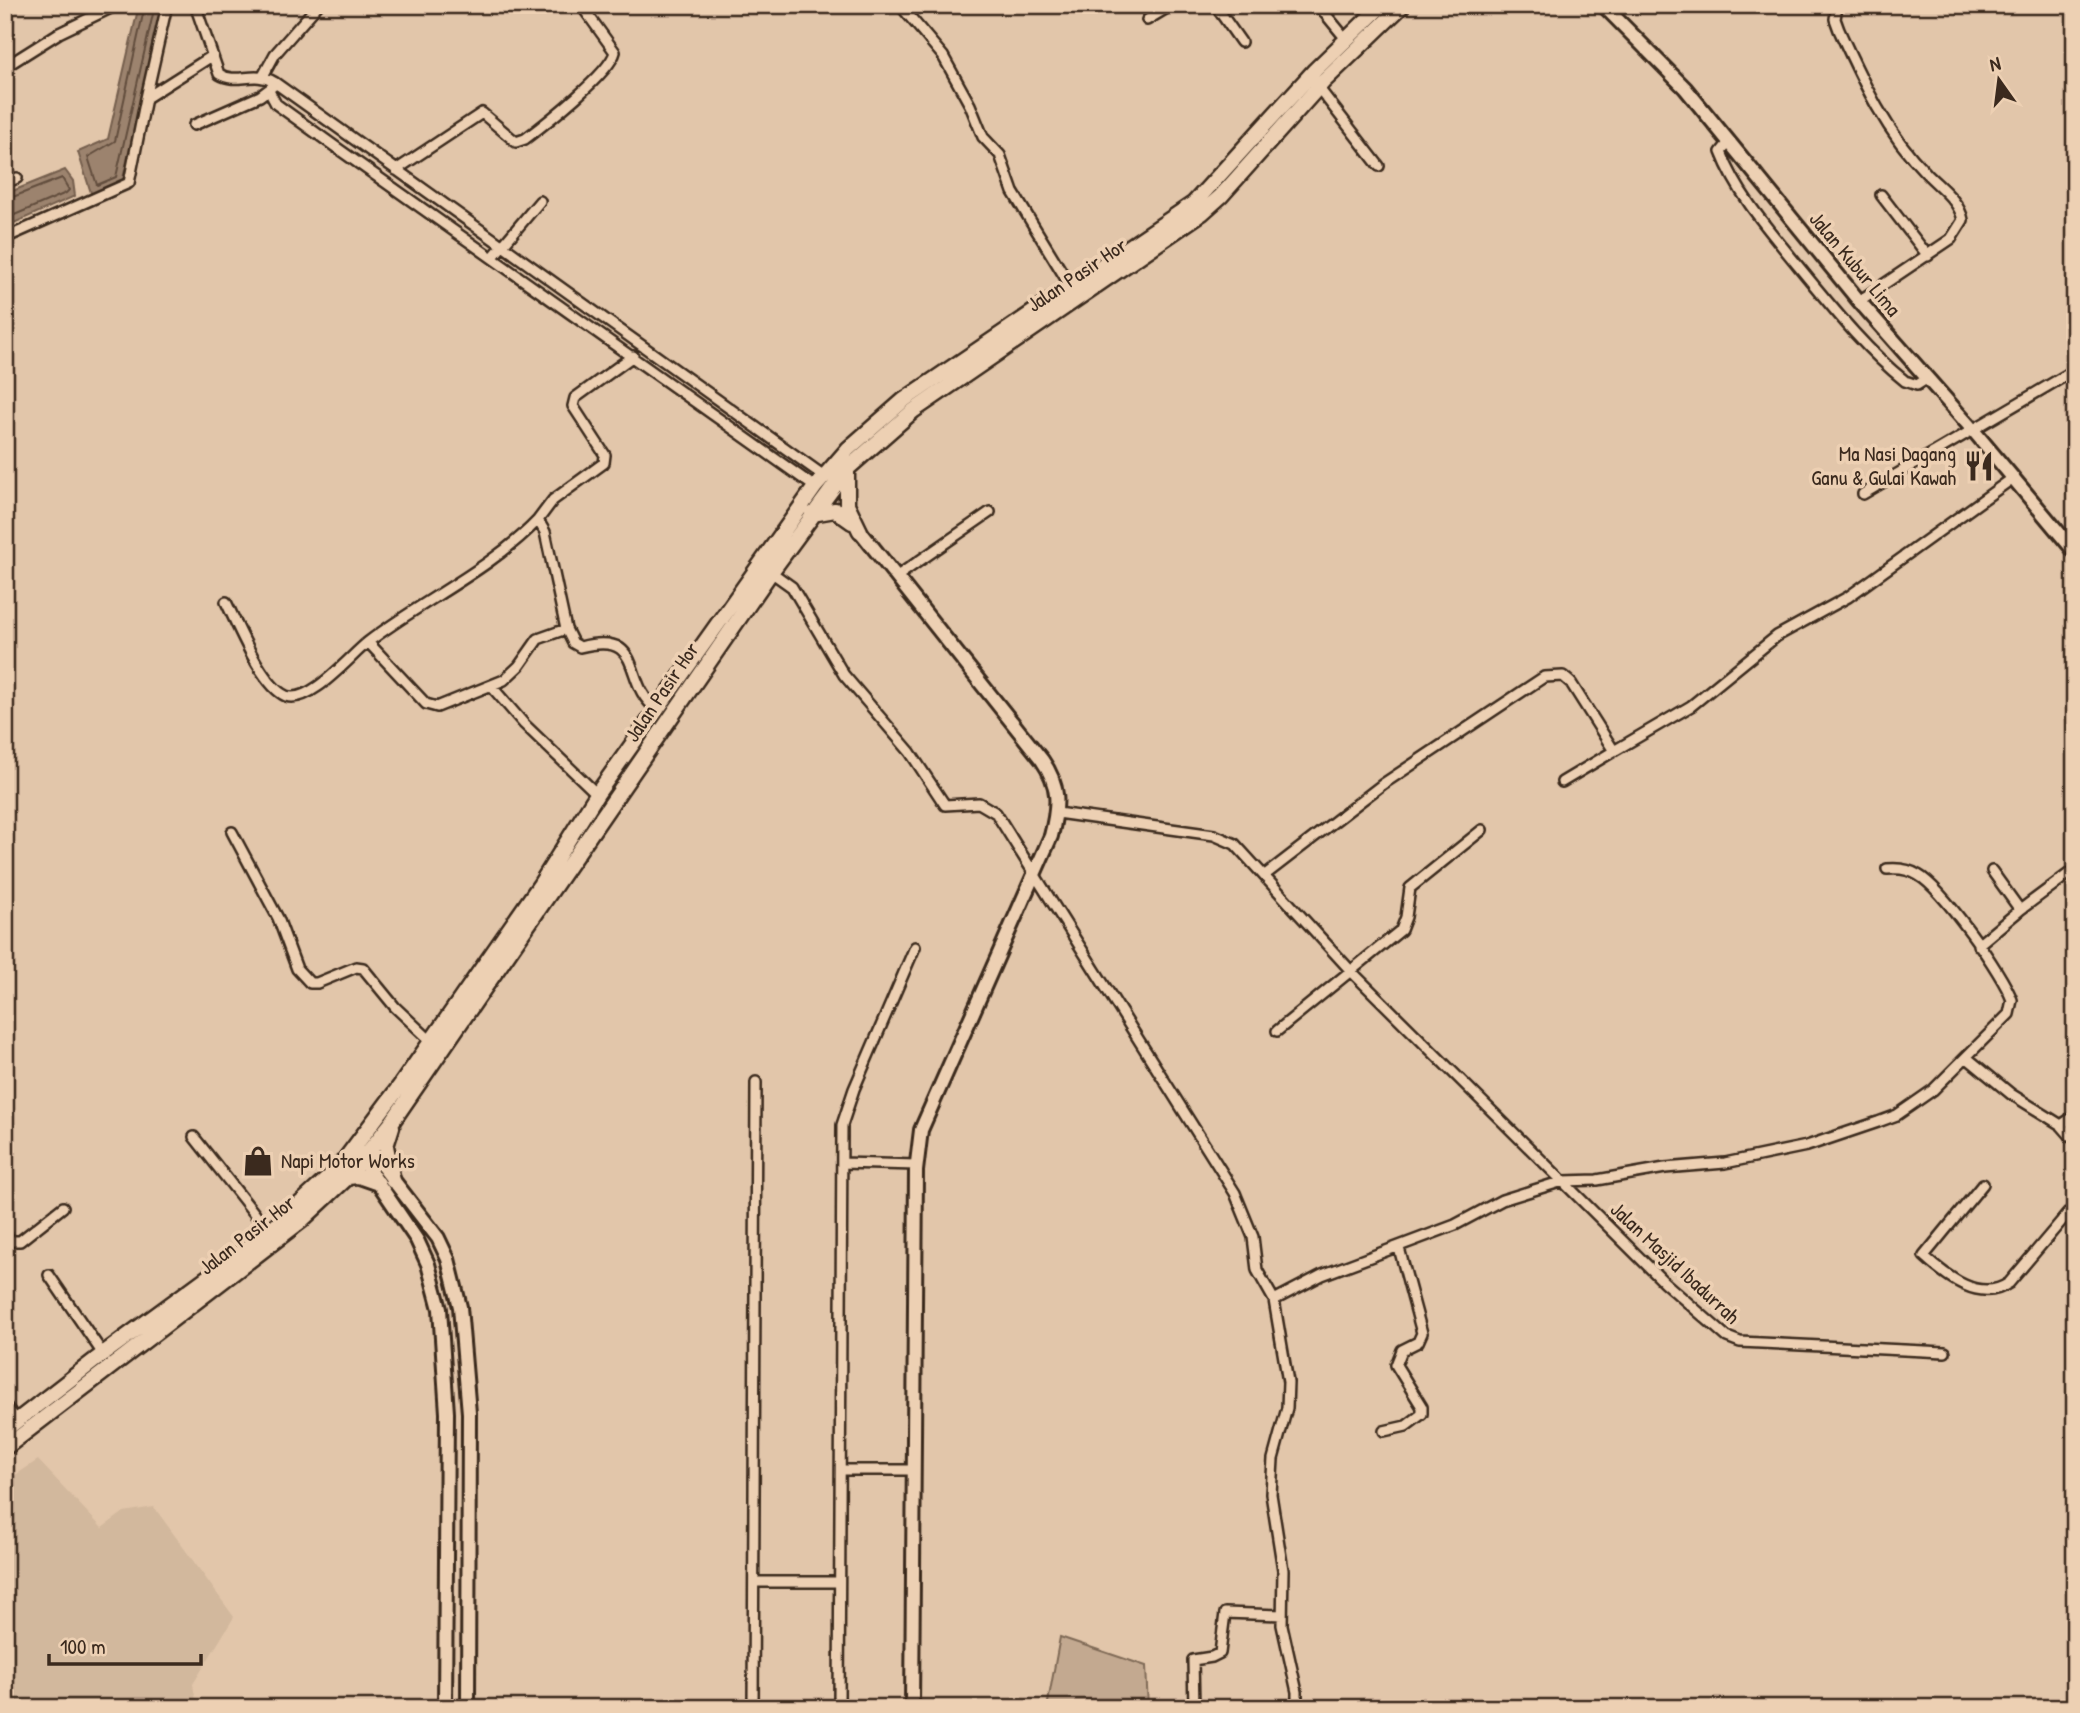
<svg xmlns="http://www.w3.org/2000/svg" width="2080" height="1713" viewBox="0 0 2080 1713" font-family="'Patrick Hand',sans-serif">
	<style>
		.built { fill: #d2b89d }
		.green { fill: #c3a990; stroke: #7f6a57; stroke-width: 2 }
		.water { fill: #9c836e; stroke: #755f4e; stroke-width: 2 }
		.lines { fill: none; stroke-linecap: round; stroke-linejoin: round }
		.shore { stroke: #624e3e; stroke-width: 2 }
		.street-casing { stroke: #3b2a1e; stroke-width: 14 }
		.secondary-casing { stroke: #3b2a1e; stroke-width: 18 }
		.primary-casing { stroke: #3b2a1e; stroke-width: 19 }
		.street { stroke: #edd0b3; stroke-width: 9 }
		.secondary { stroke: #edd0b3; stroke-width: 12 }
		.primary { stroke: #edd0b3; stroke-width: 14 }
		.labels { text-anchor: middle; stroke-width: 7; stroke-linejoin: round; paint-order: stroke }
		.street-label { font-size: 21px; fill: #3b2a1e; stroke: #edd0b3 }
		.poi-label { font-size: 21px; fill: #3b2a1e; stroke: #edd0b3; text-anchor: end }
	</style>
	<rect width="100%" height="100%" fill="#e2c6aa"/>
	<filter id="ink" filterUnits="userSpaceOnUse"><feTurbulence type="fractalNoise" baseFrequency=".0143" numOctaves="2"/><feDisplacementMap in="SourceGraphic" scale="14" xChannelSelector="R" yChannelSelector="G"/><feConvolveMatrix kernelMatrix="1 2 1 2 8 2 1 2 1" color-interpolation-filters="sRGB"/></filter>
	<g filter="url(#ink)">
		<path class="built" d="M38,1460L102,1528L124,1512L154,1507L234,1617L193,1684L195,1697L207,1708H5V1482Z"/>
		<path class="green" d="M1060,1637L1146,1666L1148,1708H1047Z"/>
		<path class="water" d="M139,5H162L122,183L92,196L78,152L108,139Z
			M65,170L73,181L75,196L5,227V194Z"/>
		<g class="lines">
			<path class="shore" d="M145,5L115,141L88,157L97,185L116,177L155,5
				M5,200L62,178L69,190L66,193L5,219"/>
			<g class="street-casing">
				<path id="street" d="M195,5L219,74C237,85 254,70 274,82L824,476
					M900,5L943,56L970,105L983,137L1000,155L1013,192L1071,287
					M1215,5L1241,42
					M1318,5L1346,39
					M1837,5L1835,19L1839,30C1863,82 1885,131 1926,173C1939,187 1959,200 1963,220L1951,239L1859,301
					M1147,20L1172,5
					M5,67L59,33L117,5
					M263,76L275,54L318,5
					M1318,87L1379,166
					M269,91L276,104L337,148L815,487
					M146,98L167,5
					M194,125L260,96L272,87
					M1729,142L1721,152C1738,196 1770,231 1799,267C1832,307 1865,349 1905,381L1917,385L1928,378
					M396,170L482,113L516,142L525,139C545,124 610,73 615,52L581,5
					M5,183L17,178
					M1881,195L1928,256
					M5,238L129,183L146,98L212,56
					M493,257L540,201
					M1863,494L2075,370
					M538,520L553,500L604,463L605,455L573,406L575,398L633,356
					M771,572L792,587L844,675L910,752L945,805L979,803L996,813L1235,1193L1253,1237L1257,1270L1274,1300L1288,1382L1287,1408L1273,1459L1271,1494L1283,1570L1282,1625L1297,1692V1708
					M896,577L990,512
					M226,602C238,626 262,686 286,696C310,705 350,656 368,642C423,600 490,570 538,520L545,532L566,629L573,643L580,647C648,630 620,684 658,710
					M368,642L426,704L437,707L504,680L519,666L538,639L566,629
					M492,687L524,724L597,794
					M1562,782L1614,751
					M1057,813L1214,835L1235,844L1351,971L1664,1282L1727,1337L1740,1342L1945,1352
					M232,832L278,918L297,969L310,983H317L356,967L363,968L395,1007L431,1041
					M1992,871L2020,910L2075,869
					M1265,875L1383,784L1544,677L1563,676L1571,683L1614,751L1691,706L1777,636L1848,597L2013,478
					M1978,945L2020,910
					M1277,1031L1401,930L1406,917L1410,888L1482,830
					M1966,1057L2011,1094L2061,1125L2075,1141
					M2061,1125L2075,1116
					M194,1137L269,1232
					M842,1163L917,1165
					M1983,1184L1924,1256C1947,1277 1980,1303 2009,1283L2075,1205
					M5,1234L12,1241H20L63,1207
					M49,1275L103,1354
					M1274,1300L1322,1275L1455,1225L1502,1200L1563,1181L1597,1180L1665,1168L1725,1163L1807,1146L1878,1122L1897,1115L1933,1090L2009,1014L2012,1000C2003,974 1942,888 1918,875C1909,869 1898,868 1887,869
					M5,1405L17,1421
					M1384,1431L1406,1426L1422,1414V1407L1396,1365L1402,1350L1418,1342L1422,1333L1399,1248
					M841,1470H914
					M754,1582H839
					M753,1708L756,1082
					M839,1708L842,1125L854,1089L915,947
					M1194,1708L1193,1660L1212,1657L1220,1653L1225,1613L1282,1615"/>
			</g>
			<g class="secondary-casing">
				<path id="secondary" d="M1603,5L1685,88L1859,301L1973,430L2075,552
					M860,531L1042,760C1060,786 1059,805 1051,836L921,1130L916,1171L912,1708
					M370,1150L438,1238L448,1259L460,1307L469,1413L468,1708
					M362,1159L417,1240L428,1264L440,1309L447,1413L445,1708"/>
			</g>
			<g class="primary-casing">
				<path id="primary" d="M847,469V504L860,531
					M812,514L835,510L852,522
					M392,1127L386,1146L393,1181
					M348,1177L358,1176L378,1183
					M5,1430L103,1354L269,1232L337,1170L400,1086L540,885L597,794L815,487L848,449L904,400L1194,203L1315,70L1382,5
					M5,1448L301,1221L348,1177L392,1122L771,572L847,469L913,411L1202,213L1221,196L1323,82L1403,5"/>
			</g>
			<use href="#street" class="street"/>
			<use href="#secondary" class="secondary"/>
			<use href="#primary" class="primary"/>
		</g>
	</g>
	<defs>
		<g id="restaurant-bare" transform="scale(2.415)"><path d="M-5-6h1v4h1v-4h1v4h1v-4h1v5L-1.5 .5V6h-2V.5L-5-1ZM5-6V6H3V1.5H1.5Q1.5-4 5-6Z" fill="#3b2a1e" stroke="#edd0b3" stroke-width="2.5" paint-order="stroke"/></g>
		<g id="shop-bare" transform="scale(2.415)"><path d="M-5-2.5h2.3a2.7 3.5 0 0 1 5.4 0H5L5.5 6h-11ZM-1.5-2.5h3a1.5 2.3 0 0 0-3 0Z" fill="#3b2a1e" stroke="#edd0b3" stroke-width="2.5" paint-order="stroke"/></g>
	</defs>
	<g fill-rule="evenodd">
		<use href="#restaurant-bare" x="1979" y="466"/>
		<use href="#shop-bare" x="258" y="1161"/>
	</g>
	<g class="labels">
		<g class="street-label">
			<text transform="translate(1855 264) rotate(50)" y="7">Jalan Kubur Lima</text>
			<text transform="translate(1077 275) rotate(-34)" y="7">Jalan Pasir Hor</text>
			<text transform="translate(662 692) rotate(-56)" y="7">Jalan Pasir Hor</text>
			<text transform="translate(247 1235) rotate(-38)" y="7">Jalan Pasir Hor</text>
			<text transform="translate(1675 1263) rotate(43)" y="7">Jalan Masjid Ibadurrah</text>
		</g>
		<g class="poi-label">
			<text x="1956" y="461">Ma Nasi Dagang<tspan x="1956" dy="24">Ganu &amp; Gulai Kawah</tspan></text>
			<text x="281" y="1168" text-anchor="start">Napi Motor Works</text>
		</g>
	</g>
	<rect width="2080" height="1713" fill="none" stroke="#edd0b3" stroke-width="28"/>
	<rect x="14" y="14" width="2052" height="1685" fill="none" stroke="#3b2a1e" stroke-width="2.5" filter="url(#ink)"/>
	<g transform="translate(1999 80) rotate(346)" stroke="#edd0b3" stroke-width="5" paint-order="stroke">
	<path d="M0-5L12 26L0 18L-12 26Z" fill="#3b2a1e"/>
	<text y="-10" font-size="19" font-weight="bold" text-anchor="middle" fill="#3b2a1e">N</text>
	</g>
	<path d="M49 1654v10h152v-10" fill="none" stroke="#3b2a1e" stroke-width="3.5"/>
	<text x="60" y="1654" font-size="21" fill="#3b2a1e" stroke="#edd0b3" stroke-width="5" paint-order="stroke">100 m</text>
</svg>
